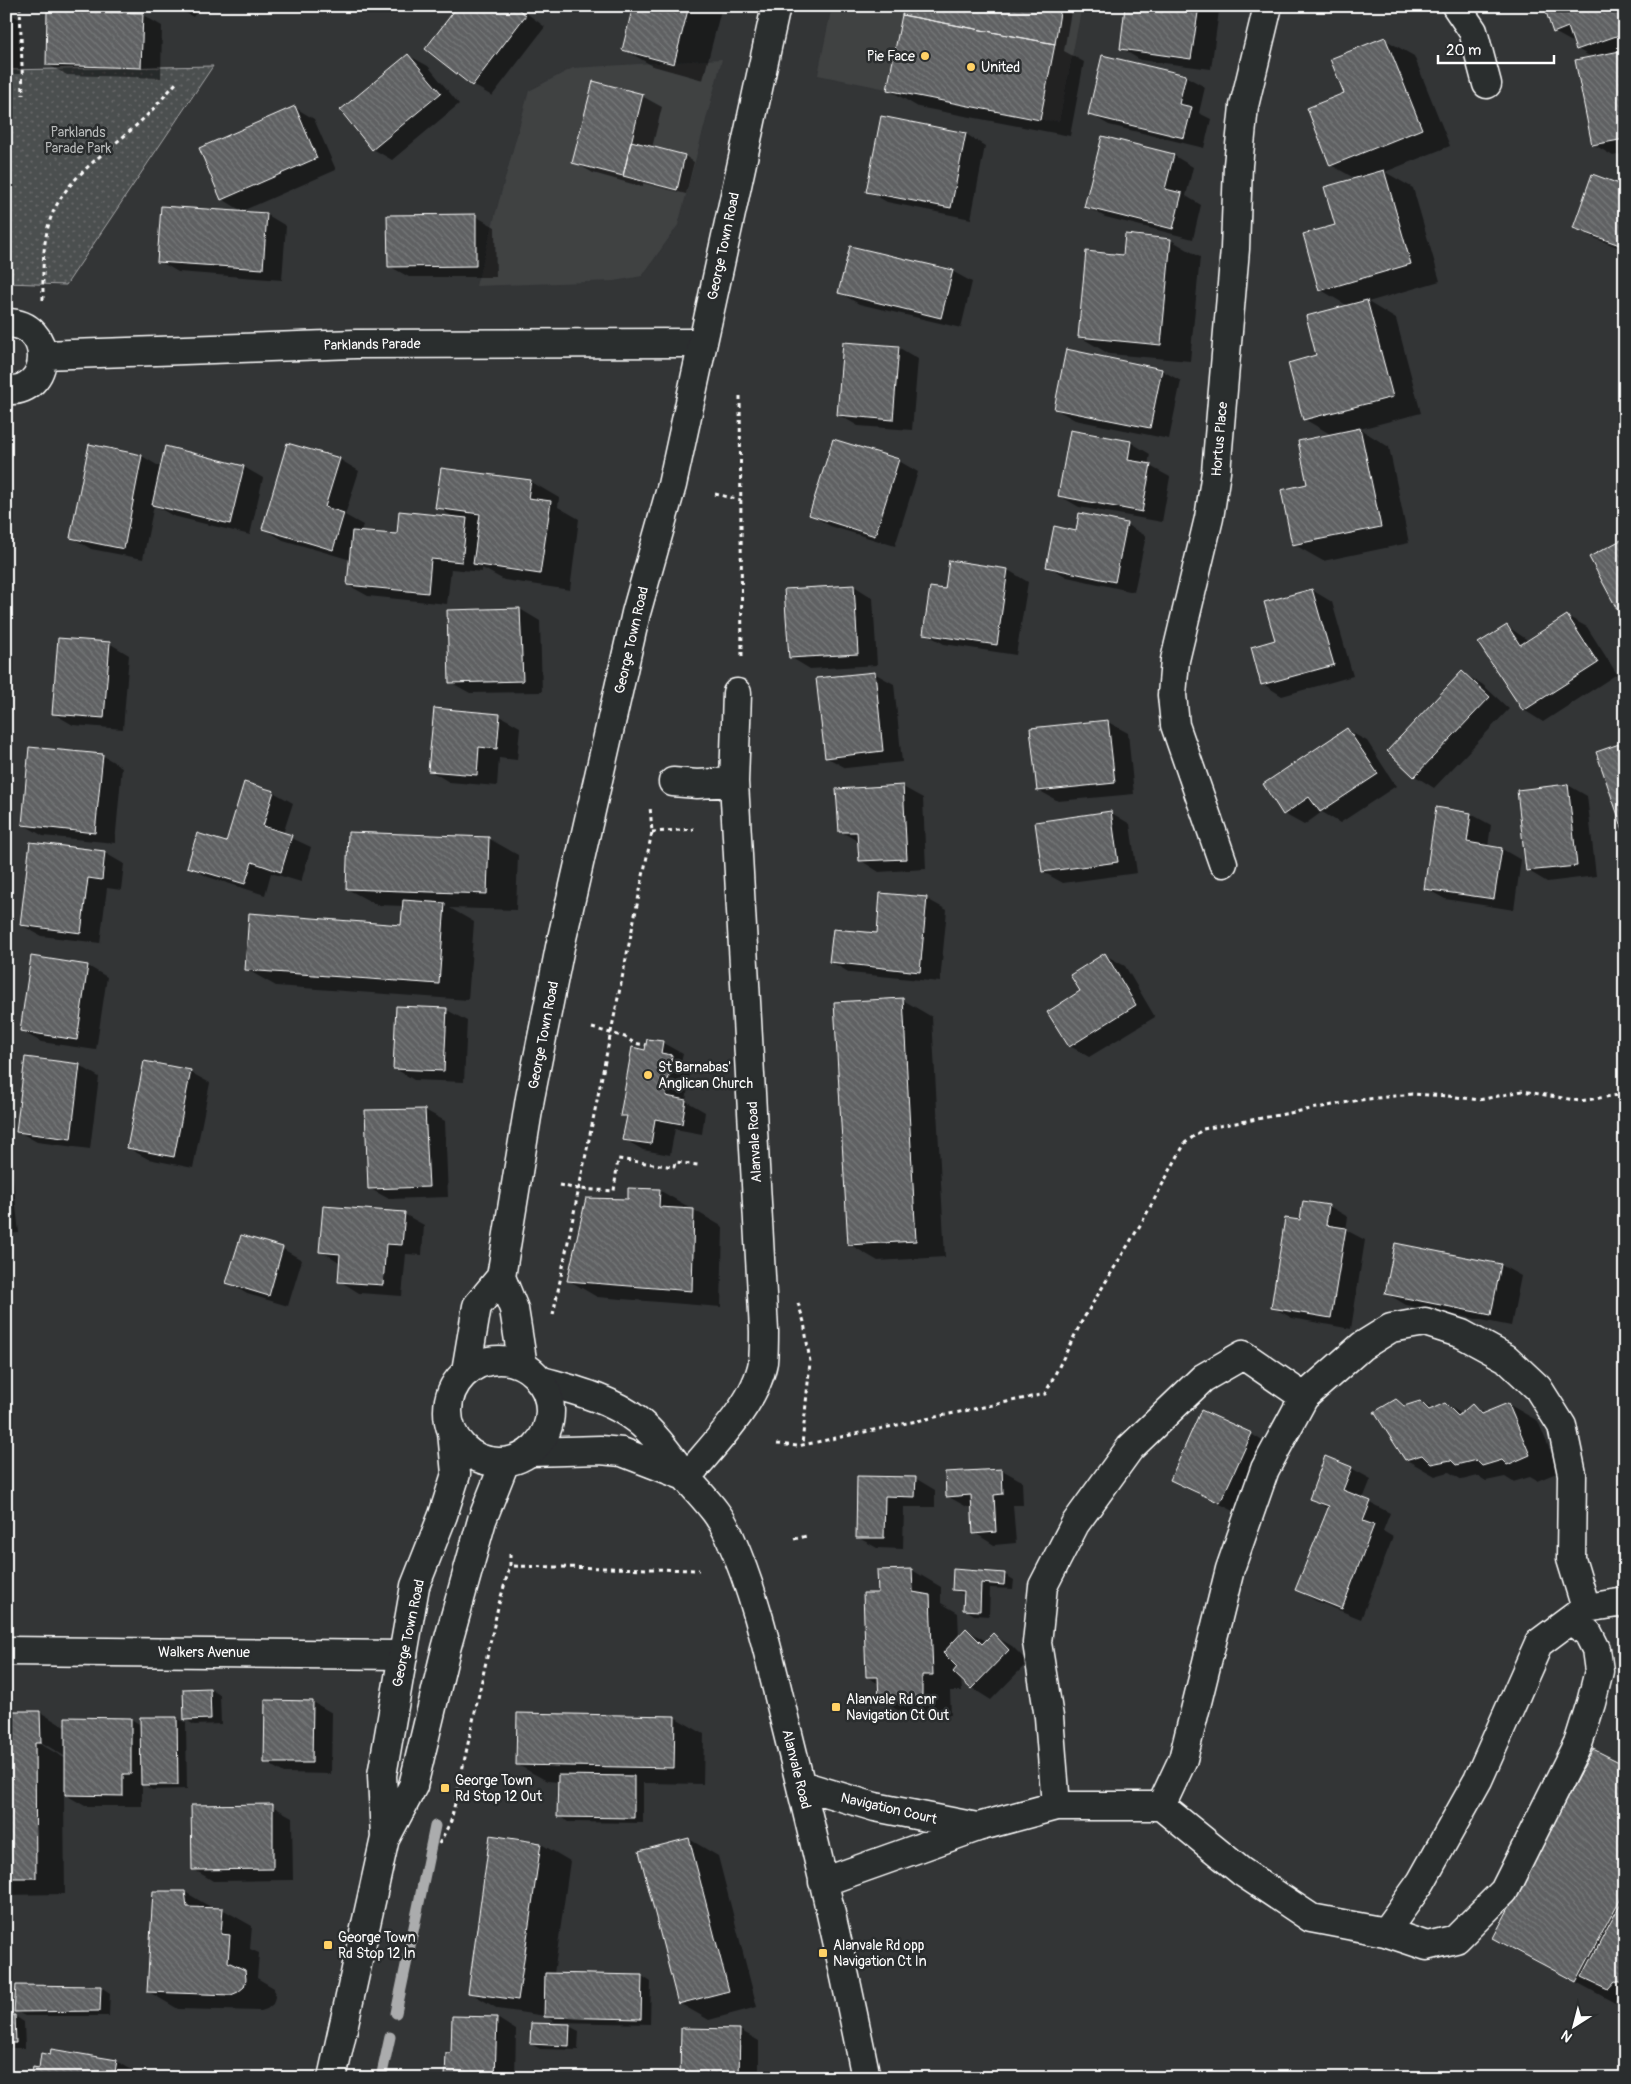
<svg xmlns="http://www.w3.org/2000/svg" width="1631" height="2084" viewBox="0 0 1631 2084" font-family="Pangolin,sans-serif">
	<style>
		.built { fill: #404243 }
		.green { fill: url(#green-dots); stroke: #a6a7a8 }
		.shadow { fill: #0007; fill-rule: evenodd }
		.lines { fill: none; stroke-linecap: round; stroke-linejoin: round }
		.stream { stroke: #abacad; stroke-width: 11 }
		.building { fill: url(#building-back-hatch); stroke: #fff }
		.minor-casing { stroke: #fff; stroke-width: 31 }
		.major-casing { stroke: #fff; stroke-width: 31 }
		.path { stroke: #fff; stroke-width: 3; stroke-dasharray: 4 4; stroke-linecap: butt }
		.minor { stroke: #2a2d2e; stroke-width: 28 }
		.major { stroke: #2a2d2e; stroke-width: 28 }
		.poi-dot { fill: #ffd166; stroke: #2a2d2e; stroke-width: 2 }
		.labels { text-anchor: middle; stroke-width: 5; stroke-linejoin: round; paint-order: stroke }
		.poi-label { font-size: 14px; fill: #fff; stroke: #2a2d2e; text-anchor: start }
		.park-label { font-size: 14px; fill: #b7b9b9; stroke: #2a2d2e }
		.street-label { font-size: 14px; fill: #fff; stroke: #2a2d2e }
	</style>
	<defs>
		<pattern id="green-dots" width="8" height="8" patternUnits="userSpaceOnUse" patternTransform="scale(1.25)"><rect width="8" height="8" fill="#4c4f50"/><path d="M2 2h.1M6 6h.1" fill="none" stroke="#67696a" stroke-width="1.8" stroke-linecap="round"/></pattern>
		<pattern id="building-back-hatch" width="6" height="6" patternUnits="userSpaceOnUse" patternTransform="scale(1.25)"><rect width="6" height="6" fill="#5f6162"/><path d="M-1 5l2 2M0 0l6 6M5-1l2 2" fill="none" stroke="#77797a"/></pattern>
	</defs>
	<rect width="100%" height="100%" fill="#333536"/>
	<filter id="ink" filterUnits="userSpaceOnUse"><feTurbulence type="fractalNoise" baseFrequency=".02" numOctaves="2"/><feDisplacementMap in="SourceGraphic" scale="10" xChannelSelector="R" yChannelSelector="G"/><feConvolveMatrix kernelMatrix="1 2 1 2 8 2 1 2 1" color-interpolation-filters="sRGB"/></filter>
	<g filter="url(#ink)">
		<path class="built" d="M832,6H1082L1059,121L1040,120L818,75Z
			M722,59L678,225L642,276L614,281L476,286L529,91L573,68Z"/>
		<path class="green" d="M213,66L66,285L6,283V70Z"/>
		<path class="shadow" d="M174,6H201L193,17Z
			M460,6H517L545,27L492,96L473,85Z
			M635,6H722L703,80L653,66L623,49Z
			M905,6H1072L1064,51L1084,62L1070,136L918,107L889,90Z
			M1165,6H1211L1219,11L1211,69L1140,60L1121,48L1164,14Z
			M1625,6V153L1613,156L1593,144V58L1577,49L1574,43L1554,32Z
			M6,11L19,19L21,74H6Z
			M143,15L162,26L161,78L67,75L47,64Z
			M1384,39L1414,56L1450,146L1385,172L1413,188L1440,281L1368,302L1396,319L1421,413L1360,429L1389,447L1409,543L1323,561L1293,544L1309,485L1332,435L1304,419L1317,356L1348,306L1321,290L1337,226L1356,179L1331,165L1346,94Z
			M408,55L428,66L459,104L392,160L373,149Z
			M1185,76L1205,87L1199,113L1211,119L1204,148L1109,125L1090,114Z
			M642,96L662,107L652,148L685,156L694,162L686,194L643,183V187L593,173L574,162Z
			M294,107L314,119L336,170L242,211L222,199Z
			M966,134L985,146L971,219L887,202L867,191Z
			M1173,155L1193,167L1186,196L1201,205L1193,239L1105,217L1085,206Z
			M1625,187V250L1594,238L1574,227Z
			M266,214L286,226L282,280L178,272L159,261Z
			M475,216L495,227L496,277H409L389,266Z
			M1171,240L1200,257L1190,361L1109,354L1080,337L1125,256Z
			M952,271L972,282L961,328L859,304L840,293Z
			M898,347L918,359L912,430L858,426L839,415Z
			M1161,370L1181,381L1169,439L1075,420L1055,409Z
			M834,440L899,461L918,472L895,546L830,526L810,514Z
			M1130,442L1150,454L1148,465L1170,477L1162,522L1079,507L1060,496Z
			M90,446L142,456L162,468L244,467L263,478L250,535L173,516L154,505L143,559L91,549L71,537Z
			M339,459L359,471L345,515L363,525L360,533L398,536L455,518L437,507L530,481L559,498L558,507L579,519L570,590L504,580L482,568V572L451,569L447,604L368,596L348,585L351,560L283,540L263,528Z
			M1080,515L1127,525L1146,536L1134,592L1067,577L1047,566L1076,532Z
			M950,562L1008,570L1028,582L1016,655L944,644L924,633L946,590Z
			M854,586L873,598L877,665L810,669L790,657Z
			M1312,590L1332,602L1353,676L1282,696L1263,684L1277,641Z
			M520,609L540,621L542,692L470,693L450,682Z
			M1567,616L1587,627L1617,674L1543,722L1524,710L1507,626L1529,641Z
			M109,643L129,655L123,729L73,725L54,714Z
			M874,673L894,684L902,762L846,768L826,757Z
			M1462,673L1482,684L1509,709L1434,788L1415,776L1388,751Z
			M435,710L500,716L520,727L517,760L499,758L497,786L449,782L429,770Z
			M1108,722L1128,733L1134,794L1058,801L1038,790Z
			M1347,730L1367,741L1396,786L1340,823L1322,812L1304,825L1284,814Z
			M102,755L122,767L115,843L43,836L24,825Z
			M1568,785L1587,796L1596,876L1547,882L1527,870Z
			M903,787L923,798L926,869L879,872L860,860L859,842L840,831Z
			M273,792L293,803L283,834L311,847L301,882L271,873L265,895L208,877L189,866L226,843Z
			M1437,809L1471,814L1491,825L1488,847L1502,849L1521,860L1514,910L1445,899L1425,888Z
			M1110,812L1130,824L1137,873L1063,883L1043,872Z
			M488,838L518,855L516,910L450,908L474,922L468,1000L276,986L246,969L403,926L404,906L377,905L347,889Z
			M31,843L105,853L124,864L121,890L107,888L100,943L41,936L21,925Z
			M881,894L927,899L947,910L940,982L850,973L831,962L878,935Z
			M1105,955L1125,966L1155,1017L1089,1057L1070,1046L1082,992Z
			M88,966L107,977L96,1050L41,1042L21,1031Z
			M903,1000L932,1017L945,1257L878,1261L849,1244Z
			M447,1010L467,1021L464,1082L414,1080L394,1068Z
			M648,1040L663,1043L683,1054L681,1062L691,1067L686,1101L705,1112L702,1134L675,1129L670,1155L643,1150L624,1139L627,1118L622,1115L646,1052Z
			M79,1065L99,1077L90,1149L37,1142L17,1131Z
			M190,1072L210,1083L193,1168L148,1159L128,1148Z
			M425,1110L445,1121L448,1197L389,1199L369,1188Z
			M6,1149L10,1151L19,1233L6,1234Z
			M659,1190L689,1207V1209L694,1210L723,1227L721,1307L597,1297L568,1280L629,1200Z
			M1329,1206L1348,1217L1346,1230L1365,1240L1351,1329L1292,1318L1272,1307L1301,1221Z
			M404,1214L424,1225L422,1255L406,1254L402,1296L359,1293L340,1281L341,1263L321,1251Z
			M242,1236L283,1249L302,1260L288,1306L247,1294L228,1282Z
			M1396,1244L1501,1265L1521,1276L1511,1326L1406,1305L1386,1293Z
			M1396,1400L1407,1406L1420,1402L1433,1409L1445,1404L1462,1414L1472,1406L1486,1414L1508,1404L1538,1421L1559,1472L1537,1481L1530,1477L1513,1482L1505,1477L1486,1481L1478,1476L1462,1480L1449,1472L1435,1476L1405,1459Z
			M1251,1434L1271,1446L1240,1514L1171,1480Z
			M1351,1468L1371,1479L1363,1499L1390,1513L1383,1531L1393,1537L1361,1619L1316,1601L1297,1590L1329,1509L1310,1498Z
			M1002,1470L1022,1481L1023,1505H1013L1016,1543L994,1545L975,1533L973,1507H967L947,1496Z
			M858,1477L915,1478L935,1490V1507H904L903,1549L877,1548L857,1537Z
			M912,1570L941,1587V1603L958,1613L959,1637L967,1630L986,1641L993,1635L1012,1646L1028,1662L991,1700L972,1688L961,1678L962,1691H950L951,1715L909,1717L880,1700L879,1684L867,1677L879,1594Z
			M1004,1574L1014,1580L1013,1589L990,1588L989,1616L974,1615L965,1609V1595L953,1589Z
			M210,1689L220,1695L221,1724L194,1725L185,1719L184,1690Z
			M313,1702L332,1713L331,1774L284,1773L265,1762Z
			M40,1712L66,1728L131,1719L141,1725L177,1718L186,1723L187,1789L152,1790L142,1784V1806H85L64,1794L65,1894L6,1895V1713ZM36,1739L66,1757V1759L35,1741Z
			M674,1717L704,1734L703,1784L643,1783V1823L568,1822L559,1816V1782L547,1781L518,1765Z
			M1625,1766V1999L1618,1996L1615,2003L1495,1938Z
			M272,1806L292,1817L293,1880L213,1881L193,1869Z
			M491,1837L541,1844L570,1861L554,1974L642,1976L651,1982L650,2024L555,2022L545,2016L498,2009L469,1992Z
			M689,1839L718,1856L757,2007L709,2020L679,2003Z
			M185,1892L214,1909H222L252,1926L250,1949L259,1953L257,1978L274,1988L275,1997L273,2004L267,2009L261,2011L178,2009L149,1992Z
			M101,1987L110,1993L109,2016H25L15,2011Z
			M6,2016H15L24,2022L25,2048H6Z
			M497,2018L516,2030L515,2078H446L452,2055Z
			M569,2026L579,2031L578,2050L540,2049L531,2044Z
			M740,2030L759,2041V2078H681Z
			M116,2061L136,2072L135,2078H32Z"/>
		<g class="lines">
			<path class="stream" d="M396,2013L435,1826
				M381,2078L390,2037"/>
		</g>
		<path class="building" d="M458,6H514L526,15L472,86L425,49Z
			M633,6H689L674,64L622,50Z
			M904,6H1061L1055,44L902,15Z
			M1163,6H1199L1191,59L1120,49L1125,7L1163,12Z
			M1544,6H1625V33L1576,50L1568,27L1553,33Z
			M47,11L143,13L141,68L46,65Z
			M902,15L1055,44L1040,120L887,90Z
			M1385,37L1422,129L1330,166L1307,108L1344,93L1330,59Z
			M1625,50V139L1592,145L1575,60Z
			M408,54L441,93L372,150L340,110Z
			M1102,55L1186,75L1179,104L1192,107L1184,138L1088,115Z
			M593,81L643,94L623,176L572,163Z
			M295,106L317,158L221,200L199,148Z
			M881,116L966,133L951,208L866,192Z
			M1102,136L1174,154L1165,189L1182,193L1173,229L1084,207Z
			M631,141L685,155L677,190L623,176Z
			M1384,170L1411,264L1319,291L1303,234L1335,225L1324,187Z
			M1592,174L1625,186V247L1573,228Z
			M161,206L267,213L263,269L157,262Z
			M476,214V266L388,267L387,215Z
			M1125,234L1171,239L1161,345L1078,337L1086,251L1123,255Z
			M850,246L953,270L941,318L838,293Z
			M1367,300L1393,397L1303,420L1288,363L1316,355L1306,316Z
			M843,342L899,346L893,420L837,415Z
			M1066,349L1162,369L1150,428L1054,409Z
			M1360,428L1381,527L1292,545L1281,490L1307,484L1298,441Z
			M1070,430L1131,441L1128,460L1151,464L1142,512L1058,496Z
			M833,439L899,459L875,536L809,515Z
			M287,443L340,458L325,507L344,513L333,550L262,529Z
			M89,444L142,455L124,549L70,538Z
			M165,446L244,466L230,524L152,505Z
			M441,468L531,480L528,498L551,501L540,574L473,564L480,514L435,508Z
			M399,511L467,518L462,562L431,559L428,593L347,585L352,531L397,534Z
			M1079,513L1127,523L1115,582L1046,567L1054,526L1076,531Z
			M1621,540L1625,547V624L1589,557Z
			M949,560L1008,569L997,645L923,634L930,587L945,589Z
			M854,585L858,654L789,658L784,589Z
			M1312,589L1334,665L1261,685L1251,647L1275,640L1264,602Z
			M520,608L523,681L449,683L447,610Z
			M1567,615L1598,663L1523,711L1478,643L1507,625L1520,645Z
			M58,638L110,642L104,718L52,714Z
			M1462,671L1490,697L1414,777L1387,751Z
			M875,672L883,751L825,758L816,678Z
			M434,708L500,714L497,749L479,747L477,775L428,771Z
			M1108,720L1115,783L1037,791L1030,728Z
			M1347,728L1378,774L1320,812L1309,797L1283,815L1263,784Z
			M1625,742V829L1623,830L1596,752Z
			M29,747L103,754L95,833L22,825Z
			M244,782L274,791L263,826L292,835L281,872L252,862L245,884L187,867L197,833L226,842Z
			M1568,784L1577,866L1526,871L1517,790Z
			M903,785L907,859L859,861L857,832H839L836,789Z
			M1436,807L1471,813L1467,842L1502,848L1494,899L1424,889Z
			M1111,811L1118,862L1042,872L1035,822Z
			M348,832L489,837L487,894L346,889Z
			M30,842L105,851L102,880L88,878L81,933L20,925Z
			M880,893L927,897L920,972L829,962L833,929L877,933Z
			M403,900L445,903L439,984L245,970L249,913L401,925Z
			M1105,953L1136,1005L1069,1047L1047,1012L1080,991L1070,975Z
			M31,956L88,965L77,1040L20,1031Z
			M903,998L916,1241L848,1245L834,1002Z
			M396,1006L447,1008L444,1071L393,1069Z
			M647,1039L663,1041L661,1053L672,1055L666,1096L686,1100L682,1124L655,1119L651,1144L622,1140L627,1116H620L632,1047L645,1050Z
			M25,1057L80,1064L71,1139L16,1132Z
			M144,1061L191,1070L174,1157L127,1148Z
			M425,1109L429,1187L368,1189L365,1110Z
			M628,1188L660,1189L659,1207L694,1209L692,1291L567,1281L586,1198L628,1199Z
			M1303,1201L1329,1205L1326,1225L1346,1228L1331,1318L1271,1308L1285,1218L1300,1220Z
			M323,1206L405,1212L402,1245L386,1244L383,1285L338,1282L340,1254L319,1252Z
			M241,1235L283,1247L269,1296L226,1283Z
			M1395,1243L1501,1264L1491,1315L1385,1294Z
			M1396,1399L1404,1406L1420,1401L1429,1410L1445,1403L1458,1416L1472,1404L1481,1414L1508,1403L1530,1455L1507,1465L1502,1460L1482,1466L1476,1460L1456,1465L1451,1460L1431,1464L1422,1455L1405,1460L1374,1412Z
			M1201,1410L1252,1433L1220,1503L1170,1480Z
			M1325,1456L1352,1467L1343,1490L1371,1501L1363,1521L1374,1525L1342,1609L1295,1590L1329,1506L1309,1499Z
			M1002,1469L1003,1494L994,1495L996,1532L973,1534L971,1495L946,1497L945,1472Z
			M857,1476L916,1477L915,1497L885,1496L884,1538H856Z
			M912,1569L913,1592L930,1595L933,1675H922V1699L879,1701L878,1677H866L863,1593H878L877,1570Z
			M953,1569L1005,1573L1004,1585L981,1583L980,1611L963,1610L964,1591L952,1590Z
			M966,1628L982,1644L993,1633L1009,1650L971,1689L953,1672L957,1667L943,1653Z
			M210,1688L211,1719L184,1720L183,1689Z
			M265,1700L313,1701L312,1763H264Z
			M6,1711H40L41,1743H35L36,1878H6Z
			M517,1713L675,1716L674,1768L516,1765Z
			M65,1717L131,1718V1774H123V1796L65,1795Z
			M140,1717H177L178,1785H141Z
			M1593,1749L1625,1765V1890L1576,1982L1493,1938Z
			M558,1775L634,1776V1818L557,1817Z
			M273,1804V1869L192,1870L191,1805Z
			M490,1835L541,1843L518,2000L468,1993Z
			M689,1838L729,1991L678,2004L639,1851Z
			M153,1891H185L187,1907L223,1908L221,1934L230,1935L228,1962L245,1970L246,1979L244,1987L238,1992L231,1995L147,1992Z
			M1625,1895V1983L1615,1981L1608,1989L1582,1977Z
			M545,1973L642,1975L641,2019L544,2017Z
			M16,1985L101,1986L100,2011L14,2012Z
			M6,2015H15L16,2043H6Z
			M452,2016L497,2017L495,2078H445L446,2053H451Z
			M531,2023L570,2024L569,2046L530,2044Z
			M681,2028L740,2029L739,2078H680Z
			M51,2049L117,2060L114,2078H31L33,2067L39,2068L41,2053L50,2055Z"/>
		<g class="lines">
			<g class="minor-casing">
				<path id="minor" d="M1456,6L1473,31L1487,84
					M6,323C55,322 53,394 6,390
					M43,355L356,344L702,343
					M673,782L697,784L734,782
					M1223,863L1175,725L1172,695L1175,660L1209,518L1216,472L1235,249L1238,165L1244,106L1268,6
					M539,1380C573,1390 609,1398 637,1420C657,1436 670,1456 685,1476C701,1496 718,1510 729,1535C757,1597 771,1665 787,1730C816,1846 843,1961 866,2078
					M530,1452L600,1450L622,1452L687,1477
					M687,1477C712,1446 756,1403 763,1362C764,1352 764,1341 764,1331L734,782L737,693
					M6,1651L403,1655
					M801,1785L875,1807L977,1827
					M1056,1806L1049,1717L1037,1643L1043,1586L1075,1524L1130,1448L1203,1378L1243,1355L1304,1397
					M1161,1806L1183,1759L1230,1569L1265,1469L1304,1397L1362,1346L1391,1328L1425,1322L1462,1334L1506,1358L1538,1388L1562,1426L1572,1474L1571,1559L1586,1608
					M1161,1806L1242,1872L1311,1918L1385,1932L1421,1882L1478,1780L1539,1643L1586,1608L1625,1602
					M823,1882L978,1827L1056,1806H1161
					M1385,1932L1427,1946L1456,1939L1504,1891L1579,1741L1591,1703L1599,1671L1596,1649L1588,1633L1570,1620"/>
			</g>
			<g class="major-casing">
				<path id="major" d="M501,1277L514,1309L523,1366
					M448 1411a51 51 0 1 1 102 0a51 51 0 1 1-102 0Z
					M466,1371L477,1306L501,1277L530,1098L560,947L636,613L672,485L776,6
					M386,1837L413,1786L446,1649L482,1520L505,1462
					M332,2078L385,1838L382,1775L415,1586L443,1515L456,1474L452,1432"/>
			</g>
			<path class="path" d="M20,6L23,95
				M43,300C43,276 42,251 48,227C60,179 109,152 142,120C155,108 166,94 178,81
				M740,396L742,660
				M715,494L741,500
				M652,832L694,829
				M592,1028L625,1037L634,1043L646,1045
				M559,1185L578,1189L614,1191L618,1159L674,1167L675,1162L698,1165
				M798,1303L804,1322L810,1362L802,1445
				M553,1315L652,832L650,806
				M777,1444L798,1446L1045,1394L1082,1321L1142,1222L1185,1143L1203,1129L1360,1100L1412,1094L1448,1096L1479,1100L1522,1091L1580,1101L1625,1094
				M794,1539L807,1536
				M510,1554V1566L699,1570
				M439,1844L451,1821L498,1607L510,1566"/>
			<use href="#minor" class="minor"/>
			<use href="#major" class="major"/>
		</g>
	</g>
	<g class="poi-dot">
		<circle cx="925" cy="56" r="5"/>
		<circle cx="971" cy="67" r="5"/>
		<circle cx="648" cy="1075" r="5"/>
		<rect x="831" y="1702" width="10" height="10" rx="2.5"/>
		<rect x="440" y="1783" width="10" height="10" rx="2.5"/>
		<rect x="323" y="1940" width="10" height="10" rx="2.5"/>
		<rect x="818" y="1948" width="10" height="10" rx="2.5"/>
	</g>
	<g class="labels">
		<g class="poi-label">
			<text x="915" y="61" text-anchor="end">Pie Face</text>
			<text x="981" y="72">United</text>
			<text x="658" y="1072">St Barnabas'<tspan x="658" dy="16">Anglican Church</tspan></text>
			<text x="846" y="1704">Alanvale Rd cnr<tspan x="846" dy="16">Navigation Ct Out</tspan></text>
			<text x="455" y="1785">George Town<tspan x="455" dy="16">Rd Stop 12 Out</tspan></text>
			<text x="338" y="1942">George Town<tspan x="338" dy="16">Rd Stop 12 In</tspan></text>
			<text x="833" y="1950">Alanvale Rd opp<tspan x="833" dy="16">Navigation Ct In</tspan></text>
		</g>
		<g class="park-label">
			<text x="78" y="137">Parklands<tspan x="78" dy="16">Parade Park</tspan></text>
		</g>
		<g class="street-label">
			<text transform="translate(723 246) rotate(-78)" y="5">George Town Road</text>
			<text transform="translate(372 344) rotate(-1)" y="5">Parklands Parade</text>
			<text transform="translate(1219 439) rotate(-85)" y="5">Hortus Place</text>
			<text transform="translate(631 640) rotate(-77)" y="5">George Town Road</text>
			<text transform="translate(543 1035) rotate(-79)" y="5">George Town Road</text>
			<text transform="translate(754 1142) rotate(-93)" y="5">Alanvale Road</text>
			<text transform="translate(408 1633) rotate(-78)" y="5">George Town Road</text>
			<text x="204" y="1657">Walkers Avenue</text>
			<text transform="translate(797 1769) rotate(76)" y="5">Alanvale Road</text>
			<text transform="translate(889 1808) rotate(13)" y="5">Navigation Court</text>
		</g>
	</g>
	<rect width="1631" height="2084" fill="none" stroke="#2a2d2e" stroke-width="25"/>
	<rect x="12" y="12" width="1606" height="2059" fill="none" stroke="#fff" stroke-width="2" filter="url(#ink)"/>
	<g transform="translate(1574 2026) rotate(216)" stroke="#2a2d2e" stroke-width="4" paint-order="stroke">
	<path d="M0-4L9 19L0 12L-9 19Z" fill="#ffffff"/>
	<text y="-8" font-size="14" font-weight="bold" text-anchor="middle" fill="#ffffff">N</text>
	</g>
	<path d="M1438 55v8h116v-8" fill="none" stroke="#ffffff" stroke-width="2.5"/>
	<text x="1446" y="55" font-size="15" fill="#ffffff" stroke="#2a2d2e" stroke-width="4" paint-order="stroke">20 m</text>
</svg>
